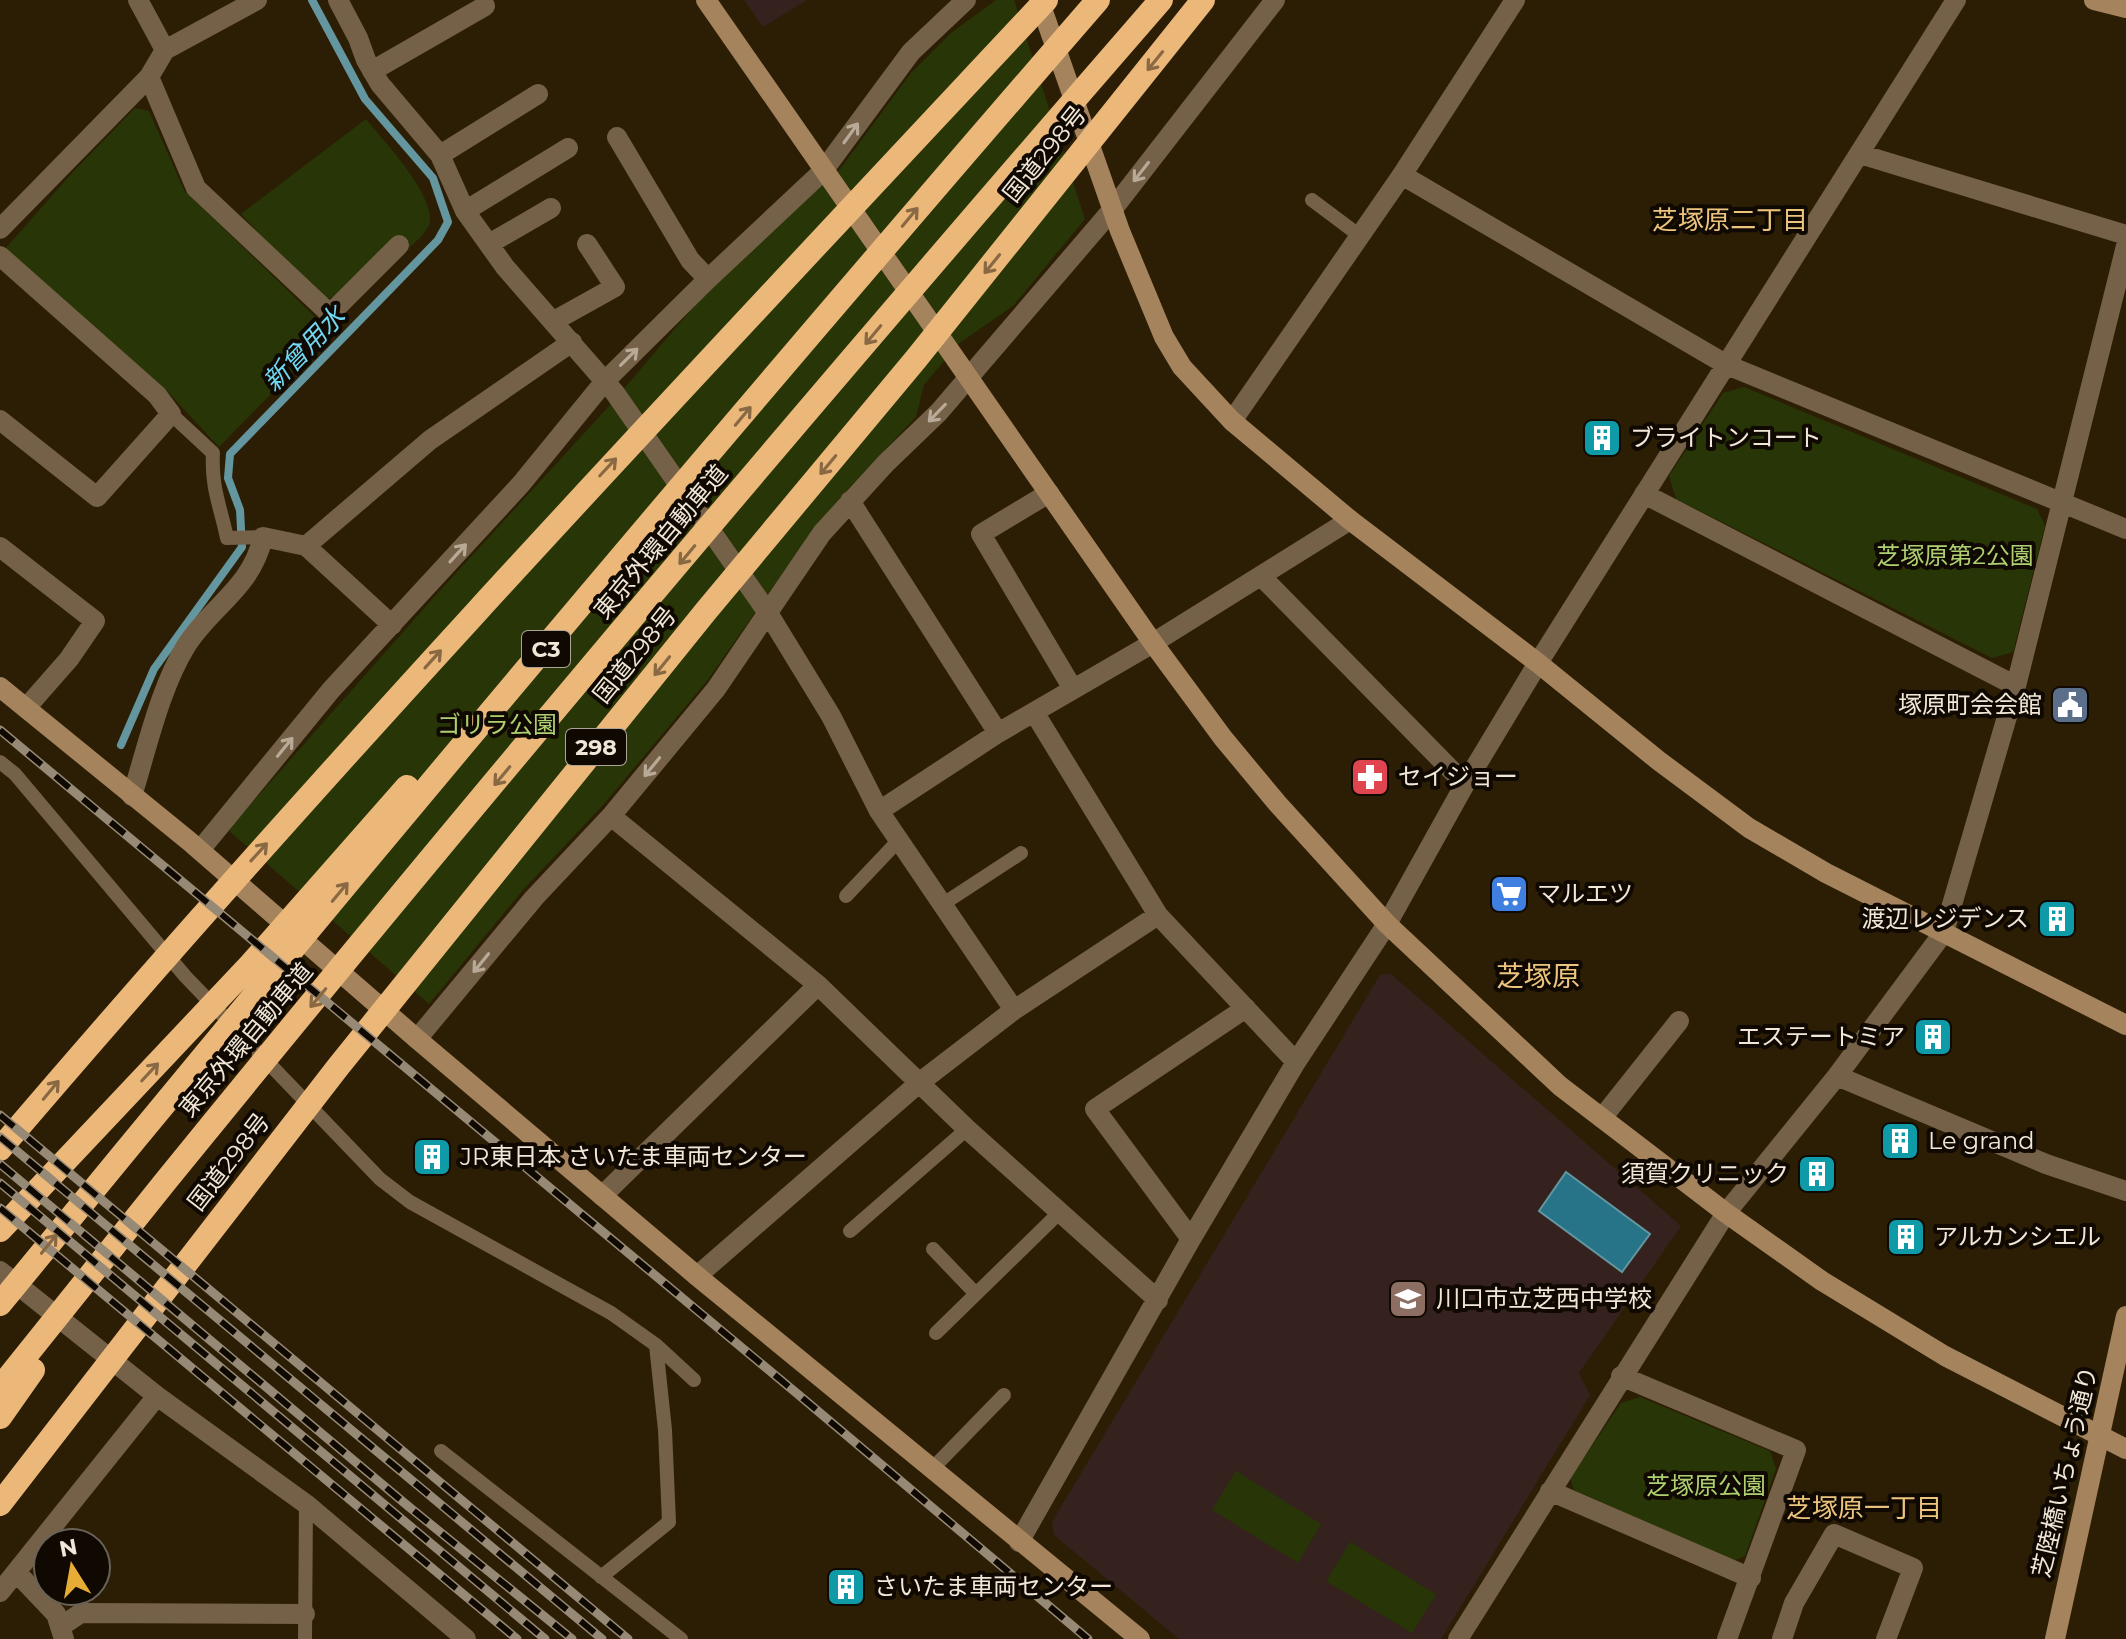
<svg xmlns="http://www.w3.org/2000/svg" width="2126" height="1639" viewBox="0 0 2126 1639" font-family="Montserrat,'Noto Sans JP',sans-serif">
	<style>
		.education { fill: #35221f }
		.green { fill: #283506 }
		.water { fill: #277488; stroke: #6496a0; stroke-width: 2 }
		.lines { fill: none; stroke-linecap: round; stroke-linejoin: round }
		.stream { stroke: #6496a0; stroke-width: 8 }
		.lane { stroke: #756048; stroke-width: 14 }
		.street { stroke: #756048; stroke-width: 20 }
		.secondary { stroke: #a5835d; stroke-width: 20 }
		.highway { stroke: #ecb87a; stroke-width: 24 }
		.rail-casing { stroke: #968a77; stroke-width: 9 }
		.rail { stroke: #0f0902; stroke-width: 6; stroke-dasharray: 18; stroke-linecap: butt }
		.oneway { stroke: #896944 }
		.oneway2 { stroke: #b9aa98 }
		.labels { text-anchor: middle; stroke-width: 8; stroke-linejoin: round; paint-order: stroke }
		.shield { fill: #0f0902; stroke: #ada498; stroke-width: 2 }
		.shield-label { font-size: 22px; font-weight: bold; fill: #f1e7d9 }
		.street-label { font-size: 24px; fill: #f1e7d9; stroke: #0f0902 }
		.poi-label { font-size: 24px; fill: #f1e7d9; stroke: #0f0902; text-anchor: start }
		.park-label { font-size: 24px; fill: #afd070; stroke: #0f0902 }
		.neighbourhood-label { font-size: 26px; fill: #edc47e; stroke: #0f0902 }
		.water-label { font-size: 26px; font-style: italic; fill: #71d8f4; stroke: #0f0902 }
		.quarter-label { font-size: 28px; fill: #edc47e; stroke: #0f0902 }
	</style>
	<rect width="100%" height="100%" fill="#2c1e05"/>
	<path class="education" d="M744,0H807L763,27Z
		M1391,974L1681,1226L1579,1373L1590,1395L1441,1639H1179L1054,1535L1052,1522L1380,975Z"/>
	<path class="green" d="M996,0H1014L1085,219L1013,306L958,344L924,385L916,417L846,491L783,573L707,681L604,804L523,890L429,1004L228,830L435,596L610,405L713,284L840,169L911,73L951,33Z
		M135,108L149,111L184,190L314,316L328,336L219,447L165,389L4,250L72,173Z
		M366,119C382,139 442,202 428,227C419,243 400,254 386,264C366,279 347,295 322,300L241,214Z
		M1744,387L2037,509L2045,526L2013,652L1992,658L1676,499L1669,476L1723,393Z
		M1640,1397L1770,1451L1776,1469L1745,1556L1733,1561L1574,1490L1570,1478L1621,1403Z
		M1236,1471L1321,1524L1298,1563L1212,1510Z
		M1350,1542L1436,1594L1412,1633L1326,1581Z"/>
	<path class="water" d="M1566,1172L1650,1234L1622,1272L1539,1211Z"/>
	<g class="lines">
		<path class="stream" d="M121,745L154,669L242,547L240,510L228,478L230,454L438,240L448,222L433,178L365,99L312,0"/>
		<path class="lane" d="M1312,200L1360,236
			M171,414L213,453C211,487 220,505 227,538L263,537
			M0,762L15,774L185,976L380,1179L410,1202L611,1313L656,1345L665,1430L669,1522L601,1577
			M846,896L899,840
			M943,904L1021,853
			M850,1231L967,1129
			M933,1249L976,1294
			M936,1333L1060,1212
			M656,1345L694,1380
			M441,1451L681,1639
			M931,1470L1004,1395
			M305,1639L306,1504"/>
		<path class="street" d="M138,0L165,50
			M338,0L358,38L366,60L380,84L440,155L465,211L505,267L615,393L768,613L831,716L879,811L1014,1010
			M372,71L485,6
			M149,77L196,188L330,314L399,245
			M617,137L690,260L708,279
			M1860,154L2126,235
			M440,155L538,94
			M1402,175L1727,365L2126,529
			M465,211L568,148
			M0,229L149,77L165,50L257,0
			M489,244L551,208
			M0,256L157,395L171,414L97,497L0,420
			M554,321L615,287L587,244
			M1232,421L1402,175L1515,0
			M1049,493L981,534L1073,689
			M1644,494L2016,686
			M850,501L998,733
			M306,546L430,440L572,342
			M0,547L95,621L69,659L26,708
			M1261,576L1465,784
			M1034,712L1158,915L1296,1062
			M132,796C147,748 160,688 186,646C212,605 251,589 263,537L306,546L392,625
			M879,811L998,733L1153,643L1350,520
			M611,816L818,985L967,1129L1158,1300
			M200,850L331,690L521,484L605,381L708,279L823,171L911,52L966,0
			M417,1039L534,898L611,816L716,689L822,533L886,463L939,412L1112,210L1275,0
			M1837,1076L2046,1164L2126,1191
			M1602,1118L1679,1021
			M602,1196L818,985
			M1191,1239L1095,1109L1246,1008
			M0,1271L157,1396L306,1504L466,1639
			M697,1276L919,1083L1014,1010L1158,915
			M1621,1376L1796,1450L1727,1639
			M1550,1491L1751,1578
			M1019,1542L1191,1239L1296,1062L1387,924L1465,784L1538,663L1956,0
			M17,1573L56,1614L64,1639
			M0,1592L157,1396
			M60,1627L81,1613L305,1614
			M1458,1639L1726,1213L1837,1076L1944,932L2016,686L2126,246
			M1782,1639L1794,1603L1834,1534L1913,1568L1886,1639"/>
		<path class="secondary" d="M706,0L1153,643L1223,738L1277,803L1387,924L1560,1086L1726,1213L1822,1281L1945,1356L2126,1449
			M1039,0L1120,231L1164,337L1182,367L1232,421L1350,520L1538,663L1659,761L1749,828L1826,873L2126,1025
			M2094,0L2126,8
			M0,687L189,841L417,1039L697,1276L1140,1639
			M2055,1639L2126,1316"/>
		<path class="highway" d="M0,1149C336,755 692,378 1046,0
			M0,1230L251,964L407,787
			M0,1304C360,864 726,429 1098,0
			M0,1388C55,1319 110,1250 165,1182C490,782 823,389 1161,0
			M0,1417L33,1370
			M0,1504L338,1067L706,611L916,359L1203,0"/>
		<g class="rail-casing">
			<path id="rail" d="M0,730L800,1396L1088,1639
				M0,1115L628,1639
				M0,1137L602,1639
				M0,1164L408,1506L572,1639
				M0,1183L545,1639
				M0,1208L517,1639"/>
		</g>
		<use href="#rail" class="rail"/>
	</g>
	<defs><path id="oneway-shaft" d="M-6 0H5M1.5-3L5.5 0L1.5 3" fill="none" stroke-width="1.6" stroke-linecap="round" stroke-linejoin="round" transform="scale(2)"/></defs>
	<g class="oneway">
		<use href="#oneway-shaft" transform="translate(1155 61) rotate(129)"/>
		<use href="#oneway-shaft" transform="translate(910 217) rotate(-50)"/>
		<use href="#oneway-shaft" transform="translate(992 264) rotate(129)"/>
		<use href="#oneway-shaft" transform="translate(873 335) rotate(130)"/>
		<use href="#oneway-shaft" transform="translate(743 416) rotate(-50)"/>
		<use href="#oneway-shaft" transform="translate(828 465) rotate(130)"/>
		<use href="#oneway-shaft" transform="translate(608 467) rotate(-47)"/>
		<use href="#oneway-shaft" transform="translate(687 555) rotate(130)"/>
		<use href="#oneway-shaft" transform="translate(433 659) rotate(-48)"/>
		<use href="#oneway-shaft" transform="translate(662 666) rotate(129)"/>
		<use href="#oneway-shaft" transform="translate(502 776) rotate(130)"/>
		<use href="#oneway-shaft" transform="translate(259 852) rotate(-48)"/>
		<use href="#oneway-shaft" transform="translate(340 892) rotate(-50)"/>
		<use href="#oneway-shaft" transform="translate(318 998) rotate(130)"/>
		<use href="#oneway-shaft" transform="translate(150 1072) rotate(-47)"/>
		<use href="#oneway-shaft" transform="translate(51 1090) rotate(-50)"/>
		<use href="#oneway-shaft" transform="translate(49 1244) rotate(-51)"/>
	</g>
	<g class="oneway2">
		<use href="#oneway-shaft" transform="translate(851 133) rotate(-54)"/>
		<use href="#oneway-shaft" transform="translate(1141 172) rotate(128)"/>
		<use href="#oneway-shaft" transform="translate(629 357) rotate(-45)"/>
		<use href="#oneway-shaft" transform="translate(937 413) rotate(134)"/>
		<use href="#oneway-shaft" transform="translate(458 553) rotate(-48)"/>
		<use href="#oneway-shaft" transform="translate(285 747) rotate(-51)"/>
		<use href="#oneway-shaft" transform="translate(652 767) rotate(129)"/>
		<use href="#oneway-shaft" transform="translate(481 963) rotate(129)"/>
	</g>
	<defs>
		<g id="building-square" transform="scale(2)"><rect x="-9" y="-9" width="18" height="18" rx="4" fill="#0f9aa8" stroke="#0f0902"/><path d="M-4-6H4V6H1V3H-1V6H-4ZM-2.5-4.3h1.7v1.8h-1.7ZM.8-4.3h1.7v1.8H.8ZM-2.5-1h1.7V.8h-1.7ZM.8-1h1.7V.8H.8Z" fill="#fff"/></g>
		<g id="civic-square" transform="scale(2)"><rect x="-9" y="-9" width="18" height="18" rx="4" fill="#5c6f8a" stroke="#0f0902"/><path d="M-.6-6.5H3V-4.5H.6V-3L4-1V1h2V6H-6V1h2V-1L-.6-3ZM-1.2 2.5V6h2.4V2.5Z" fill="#fff"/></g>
		<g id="pharmacy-square" transform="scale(2)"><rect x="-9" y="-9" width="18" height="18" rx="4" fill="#e0444e" stroke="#0f0902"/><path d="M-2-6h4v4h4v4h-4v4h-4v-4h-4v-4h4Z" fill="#fff"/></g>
		<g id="supermarket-square" transform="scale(2)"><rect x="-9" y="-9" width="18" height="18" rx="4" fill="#3f7fe0" stroke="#0f0902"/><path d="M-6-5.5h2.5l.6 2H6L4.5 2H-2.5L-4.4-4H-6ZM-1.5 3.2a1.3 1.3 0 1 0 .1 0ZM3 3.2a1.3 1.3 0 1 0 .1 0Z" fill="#fff"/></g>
		<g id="school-square" transform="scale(2)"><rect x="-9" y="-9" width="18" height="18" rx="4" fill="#8d6e63" stroke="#0f0902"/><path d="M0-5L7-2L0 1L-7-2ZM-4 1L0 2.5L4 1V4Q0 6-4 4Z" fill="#fff"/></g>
	</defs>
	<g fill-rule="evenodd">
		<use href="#building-square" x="1602" y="438"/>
		<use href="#civic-square" x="2070" y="705"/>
		<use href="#pharmacy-square" x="1370" y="777"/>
		<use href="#supermarket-square" x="1509" y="894"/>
		<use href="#building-square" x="2057" y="919"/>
		<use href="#building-square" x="1933" y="1037"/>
		<use href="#building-square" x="1900" y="1141"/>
		<use href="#building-square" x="432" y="1157"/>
		<use href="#building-square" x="1817" y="1174"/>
		<use href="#building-square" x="1906" y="1237"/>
		<use href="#school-square" x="1408" y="1299"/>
		<use href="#building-square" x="846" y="1587"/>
	</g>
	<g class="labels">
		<g class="shield">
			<rect x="522" y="631" width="48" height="36" rx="6"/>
			<rect x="566" y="729" width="60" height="36" rx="6"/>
		</g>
		<g class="shield-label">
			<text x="546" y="657">C3</text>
			<text x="596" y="755">298</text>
		</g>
		<g class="street-label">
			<text transform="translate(1045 154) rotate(-51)" y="8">国道298号</text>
			<text transform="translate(661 542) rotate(-50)" y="8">東京外環自動車道</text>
			<text transform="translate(635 655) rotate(-51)" y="8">国道298号</text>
			<text transform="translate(246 1040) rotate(-50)" y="8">東京外環自動車道</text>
			<text transform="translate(229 1162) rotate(-52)" y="8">国道298号</text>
			<text transform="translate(2065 1472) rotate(-77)" y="8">芝陸橋いちょう通り</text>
		</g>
		<g class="poi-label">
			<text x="1630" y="446">ブライトンコート</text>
			<text x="2042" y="713" text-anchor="end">塚原町会会館</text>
			<text x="1398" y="785">セイジョー</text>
			<text x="1537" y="902">マルエツ</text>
			<text x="2029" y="927" text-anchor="end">渡辺レジデンス</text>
			<text x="1905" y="1045" text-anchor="end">エステートミア</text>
			<text x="1928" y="1149">Le grand</text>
			<text x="460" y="1165">JR東日本 さいたま車両センター</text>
			<text x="1789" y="1182" text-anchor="end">須賀クリニック</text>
			<text x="1934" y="1245">アルカンシエル</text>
			<text x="1436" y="1307">川口市立芝西中学校</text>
			<text x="874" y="1595">さいたま車両センター</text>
		</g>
		<g class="park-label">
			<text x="1955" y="564">芝塚原第2公園</text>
			<text x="497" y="733">ゴリラ公園</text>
			<text x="1706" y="1494">芝塚原公園</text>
		</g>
		<g class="neighbourhood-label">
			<text x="1730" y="229">芝塚原二丁目</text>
			<text x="1864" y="1517">芝塚原一丁目</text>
		</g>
		<g class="water-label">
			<text transform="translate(304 349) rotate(-46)" y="9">新曾用水</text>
		</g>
		<g class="quarter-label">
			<text x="1538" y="986">芝塚原</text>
		</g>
	</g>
	<g transform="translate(72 1567) rotate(349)"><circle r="38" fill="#0f0902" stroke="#696258" stroke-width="2"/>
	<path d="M0-6L14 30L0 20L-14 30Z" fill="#e7ac36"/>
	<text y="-12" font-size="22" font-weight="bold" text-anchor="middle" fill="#f1e7d9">N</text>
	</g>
</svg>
